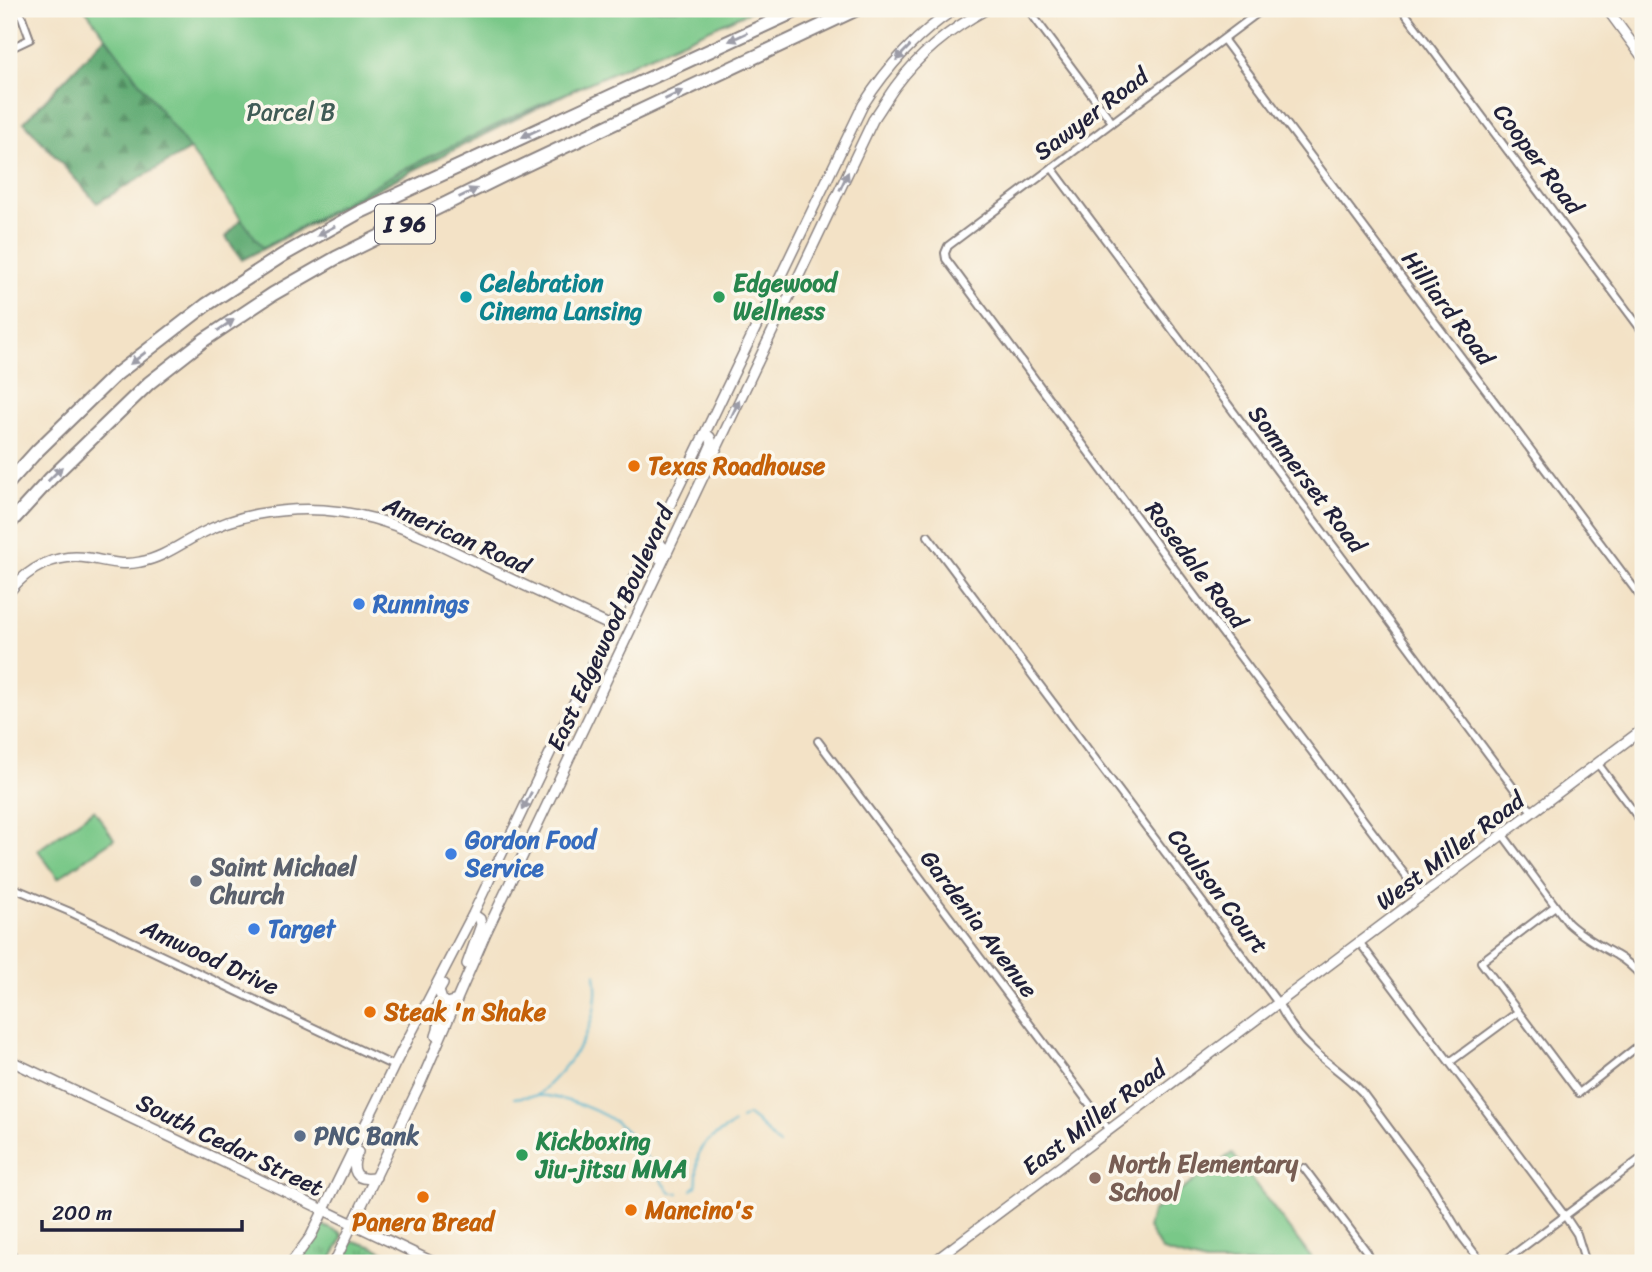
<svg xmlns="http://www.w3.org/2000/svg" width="1652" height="1272" viewBox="0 0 1652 1272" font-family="Sriracha,sans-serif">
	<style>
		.grass { fill: url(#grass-tufts); stroke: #4e7562; stroke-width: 2 }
		.forest { fill: url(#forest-firs); stroke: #426758; stroke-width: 2 }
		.green { fill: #79c888; stroke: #4e7562; stroke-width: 2 }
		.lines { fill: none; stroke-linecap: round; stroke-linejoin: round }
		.stream { stroke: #4eb2cd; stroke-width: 2 }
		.street-casing { stroke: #8a8280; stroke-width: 10 }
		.secondary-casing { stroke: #8a8280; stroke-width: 12 }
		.highway-casing { stroke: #8a8280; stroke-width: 16 }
		.street { stroke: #fff; stroke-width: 6 }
		.secondary { stroke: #fff; stroke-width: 9 }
		.highway { stroke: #fff; stroke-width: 12 }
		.oneway { fill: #9c9ca7 }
		.culture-dot { fill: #0f9aa8; stroke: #fbf7ec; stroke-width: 2.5 }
		.leisure-dot { fill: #2e9e5b; stroke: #fbf7ec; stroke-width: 2.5 }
		.food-dot { fill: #e8710a; stroke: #fbf7ec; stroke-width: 2.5 }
		.shop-dot { fill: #3f7fe0; stroke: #fbf7ec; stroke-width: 2.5 }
		.worship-dot { fill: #6b7280; stroke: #fbf7ec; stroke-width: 2.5 }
		.service-dot { fill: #5c6f8a; stroke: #fbf7ec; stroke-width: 2.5 }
		.education-dot { fill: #8d6e63; stroke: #fbf7ec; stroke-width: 2.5 }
		.labels { text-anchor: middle; stroke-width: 7; stroke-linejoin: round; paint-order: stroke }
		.shield { fill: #fbf7ec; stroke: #636270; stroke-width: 2 }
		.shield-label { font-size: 23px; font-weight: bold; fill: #22223b }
		.park-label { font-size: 24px; fill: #405c56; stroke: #fbf7ec }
		.street-label { font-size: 24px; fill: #22223b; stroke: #fbf7ec }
		.culture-label { font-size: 24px; font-weight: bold; fill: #0d838f; stroke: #fbf7ec; text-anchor: start }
		.leisure-label { font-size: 24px; font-weight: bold; fill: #27864d; stroke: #fbf7ec; text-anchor: start }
		.food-label { font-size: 24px; font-weight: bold; fill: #c56008; stroke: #fbf7ec; text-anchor: start }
		.shop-label { font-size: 24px; font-weight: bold; fill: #366cbe; stroke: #fbf7ec; text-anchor: start }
		.worship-label { font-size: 24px; font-weight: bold; fill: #5b616d; stroke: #fbf7ec; text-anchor: start }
		.service-label { font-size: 24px; font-weight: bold; fill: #4e5e75; stroke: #fbf7ec; text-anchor: start }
		.education-label { font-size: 24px; font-weight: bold; fill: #785e54; stroke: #fbf7ec; text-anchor: start }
	</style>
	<defs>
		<pattern id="grass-tufts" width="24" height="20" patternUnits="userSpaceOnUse" patternTransform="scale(1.75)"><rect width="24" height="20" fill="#79c888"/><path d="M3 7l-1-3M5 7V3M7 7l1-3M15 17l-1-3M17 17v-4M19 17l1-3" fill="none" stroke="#63a270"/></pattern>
		<pattern id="forest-firs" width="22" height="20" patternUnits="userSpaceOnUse" patternTransform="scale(1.75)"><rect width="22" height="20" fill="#62ac74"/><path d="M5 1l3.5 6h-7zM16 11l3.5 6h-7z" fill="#508c60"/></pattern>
	</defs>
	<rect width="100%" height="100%" fill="#fbf7ec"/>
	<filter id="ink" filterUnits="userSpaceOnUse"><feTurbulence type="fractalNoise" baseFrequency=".0143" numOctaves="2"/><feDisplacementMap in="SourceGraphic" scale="14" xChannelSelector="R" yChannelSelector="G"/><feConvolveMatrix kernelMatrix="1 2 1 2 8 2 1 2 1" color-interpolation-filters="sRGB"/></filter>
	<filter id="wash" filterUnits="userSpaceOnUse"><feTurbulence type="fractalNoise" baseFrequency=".00686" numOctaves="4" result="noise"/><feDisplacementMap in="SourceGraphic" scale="28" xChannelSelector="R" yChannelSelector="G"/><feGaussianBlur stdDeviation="1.57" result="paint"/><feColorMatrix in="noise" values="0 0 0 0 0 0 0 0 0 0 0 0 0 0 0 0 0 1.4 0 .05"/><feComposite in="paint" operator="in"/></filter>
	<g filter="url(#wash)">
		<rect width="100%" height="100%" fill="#f3e2c6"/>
		<path class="grass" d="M322,1225L342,1234V1239L329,1263H296L309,1246Z
			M354,1241L373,1247L407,1263H341L348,1245Z"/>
		<path class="forest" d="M110,32L651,51L390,182L242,260L226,237L245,214L198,145L97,203L24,122Z"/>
		<path class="green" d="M85,9H755L528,110L400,171L263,248Z
			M94,810L114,839L58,878L38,850Z
			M1232,1153L1315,1263H1205L1162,1251L1148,1228L1152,1212Z"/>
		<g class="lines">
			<path class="stream" d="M537,1096C566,1068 594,1037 596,995C597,988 595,980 595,973
				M514,1098C526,1097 541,1094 552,1097C578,1102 613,1115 630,1135C645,1153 656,1175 671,1193H679
				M741,1119L748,1115L756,1121L779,1145
				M692,1190L696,1186C698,1176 696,1167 698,1157C700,1141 722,1132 734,1124"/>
		</g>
	</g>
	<g filter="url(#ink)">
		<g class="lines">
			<g class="street-casing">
				<path id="street" d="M1028,9L1112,122
					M1263,9L948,246L945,253L946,259L1208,614L1421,896
					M1402,9L1643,332
					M1223,39L1643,600
					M9,49L30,39L19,9
					M1052,168L1527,806L1534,812
					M9,268L13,290L9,296
					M928,536L1278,1003C1287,1020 1301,1040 1315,1052C1331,1066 1348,1077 1362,1092L1431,1185L1462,1237L1482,1263
					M818,741L1109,1130
					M1598,764L1643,824
					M1503,835L1568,923C1583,937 1599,945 1616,955C1627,961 1635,969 1643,978
					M9,886L68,911L394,1066
					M1555,906L1481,962L1579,1093L1643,1042
					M1360,943L1565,1216L1577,1234L1586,1263
					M1450,1062L1518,1012
					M1304,1168L1367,1252L1372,1263
					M1502,1263L1643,1157"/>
			</g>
			<g class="secondary-casing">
				<path id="secondary" d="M1607,9L1643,58
					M705,459L712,443L710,437L705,433
					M651,541L657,540L663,547L659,558
					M9,592C28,568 56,553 88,558C106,561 122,566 140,562C162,558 179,545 198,535C217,525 237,518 258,514C349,497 407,528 486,567C527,587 569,606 611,626
					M567,731C563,738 561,744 566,751H573
					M467,964L481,925L480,919L473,914
					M443,984L439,991L442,1000L446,1003L457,1000
					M420,1016C437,1008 442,1022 436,1036
					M9,1060L435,1263
					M358,1152C350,1169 355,1183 376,1177
					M291,1263L311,1236L394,1066L473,914L595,659L705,433L863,105C887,67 917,34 955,9
					M334,1263L421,1082L485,935L873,120C881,109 887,98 895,87C919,54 952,28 987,9
					M932,1263L1643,729"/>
			</g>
			<g class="highway-casing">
				<path id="highway" d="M9,482L37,451L113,377L206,305L283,255L358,213L800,9
					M9,524L51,478L149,383L204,340L273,294L336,258L502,176L857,9
					M9,1255L13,1263"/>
			</g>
			<use href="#street" class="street"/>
			<use href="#secondary" class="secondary"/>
			<use href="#highway" class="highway"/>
		</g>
		<defs><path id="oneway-solid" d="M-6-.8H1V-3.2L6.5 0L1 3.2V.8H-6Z" transform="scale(1.75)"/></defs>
		<g class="oneway">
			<use href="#oneway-solid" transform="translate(738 37) rotate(155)"/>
			<use href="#oneway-solid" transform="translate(903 53) rotate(134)"/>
			<use href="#oneway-solid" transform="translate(674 95) rotate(-25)"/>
			<use href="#oneway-solid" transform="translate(531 133) rotate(155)"/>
			<use href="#oneway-solid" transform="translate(844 181) rotate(-65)"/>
			<use href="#oneway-solid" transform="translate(468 193) rotate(-26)"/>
			<use href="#oneway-solid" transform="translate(326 231) rotate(151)"/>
			<use href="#oneway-solid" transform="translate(226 325) rotate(-34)"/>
			<use href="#oneway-solid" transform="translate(138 358) rotate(142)"/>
			<use href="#oneway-solid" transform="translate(735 409) rotate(-65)"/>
			<use href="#oneway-solid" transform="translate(55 474) rotate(-45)"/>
			<use href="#oneway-solid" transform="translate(527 801) rotate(116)"/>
		</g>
	</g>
	<circle class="culture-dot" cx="466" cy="297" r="7"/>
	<g class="leisure-dot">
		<circle cx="719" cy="297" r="7"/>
		<circle cx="522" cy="1155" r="7"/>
	</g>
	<g class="food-dot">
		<circle cx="634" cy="466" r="7"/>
		<circle cx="370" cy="1012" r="7"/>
		<circle cx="423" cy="1197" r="7"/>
		<circle cx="631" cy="1210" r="7"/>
	</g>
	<g class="shop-dot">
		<circle cx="359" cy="604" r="7"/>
		<circle cx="451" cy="854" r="7"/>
		<circle cx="254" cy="929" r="7"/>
	</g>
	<circle class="worship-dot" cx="196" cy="881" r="7"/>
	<circle class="service-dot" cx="300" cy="1136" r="7"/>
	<circle class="education-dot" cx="1095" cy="1178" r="7"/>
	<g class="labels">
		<rect class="shield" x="375" y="204.5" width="60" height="39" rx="5"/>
		<g class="shield-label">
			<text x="405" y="232">I 96</text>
		</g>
		<g class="park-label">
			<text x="291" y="120">Parcel B</text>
		</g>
		<g class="street-label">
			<text transform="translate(1091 114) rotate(-37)" y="8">Sawyer Road</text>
			<text transform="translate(1538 159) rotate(53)" y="8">Cooper Road</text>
			<text transform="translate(1448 308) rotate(53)" y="8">Hilliard Road</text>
			<text transform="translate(1307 479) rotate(53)" y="8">Sommerset Road</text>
			<text transform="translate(457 535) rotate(24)" y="8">American Road</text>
			<text transform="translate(1196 565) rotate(53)" y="8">Rosedale Road</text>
			<text transform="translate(610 628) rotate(-65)" y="8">East Edgewood Boulevard</text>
			<text transform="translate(1450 851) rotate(-37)" y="8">West Miller Road</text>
			<text transform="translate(1218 891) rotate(53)" y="8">Coulson Court</text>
			<text transform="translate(979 924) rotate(53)" y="8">Gardenia Avenue</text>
			<text transform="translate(210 957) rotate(25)" y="8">Amwood Drive</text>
			<text transform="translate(1094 1118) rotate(-37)" y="8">East Miller Road</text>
			<text transform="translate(230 1145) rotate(26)" y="8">South Cedar Street</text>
		</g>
		<g class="culture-label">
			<text x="480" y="291">Celebration<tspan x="480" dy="28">Cinema Lansing</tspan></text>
		</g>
		<g class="leisure-label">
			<text x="733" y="291">Edgewood<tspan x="733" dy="28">Wellness</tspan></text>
			<text x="536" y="1149">Kickboxing<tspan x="536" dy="28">Jiu-jitsu MMA</tspan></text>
		</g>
		<g class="food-label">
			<text x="648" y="474">Texas Roadhouse</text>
			<text x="384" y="1020">Steak 'n Shake</text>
			<text x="645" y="1218">Mancino's</text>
			<text x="423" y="1230" text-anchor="middle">Panera Bread</text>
		</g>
		<g class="shop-label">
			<text x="373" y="612">Runnings</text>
			<text x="465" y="848">Gordon Food<tspan x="465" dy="28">Service</tspan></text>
			<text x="268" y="937">Target</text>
		</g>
		<g class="worship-label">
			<text x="210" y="875">Saint Michael<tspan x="210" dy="28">Church</tspan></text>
		</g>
		<g class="service-label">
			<text x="314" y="1144">PNC Bank</text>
		</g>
		<g class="education-label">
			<text x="1109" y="1172">North Elementary<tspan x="1109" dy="28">School</tspan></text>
		</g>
	</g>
	<rect width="1652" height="1272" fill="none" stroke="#fbf7ec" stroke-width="35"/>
	<path d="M42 1220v10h200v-10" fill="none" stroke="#22223b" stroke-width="3.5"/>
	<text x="52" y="1220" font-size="21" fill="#22223b" stroke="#fbf7ec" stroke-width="5" paint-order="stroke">200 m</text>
</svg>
